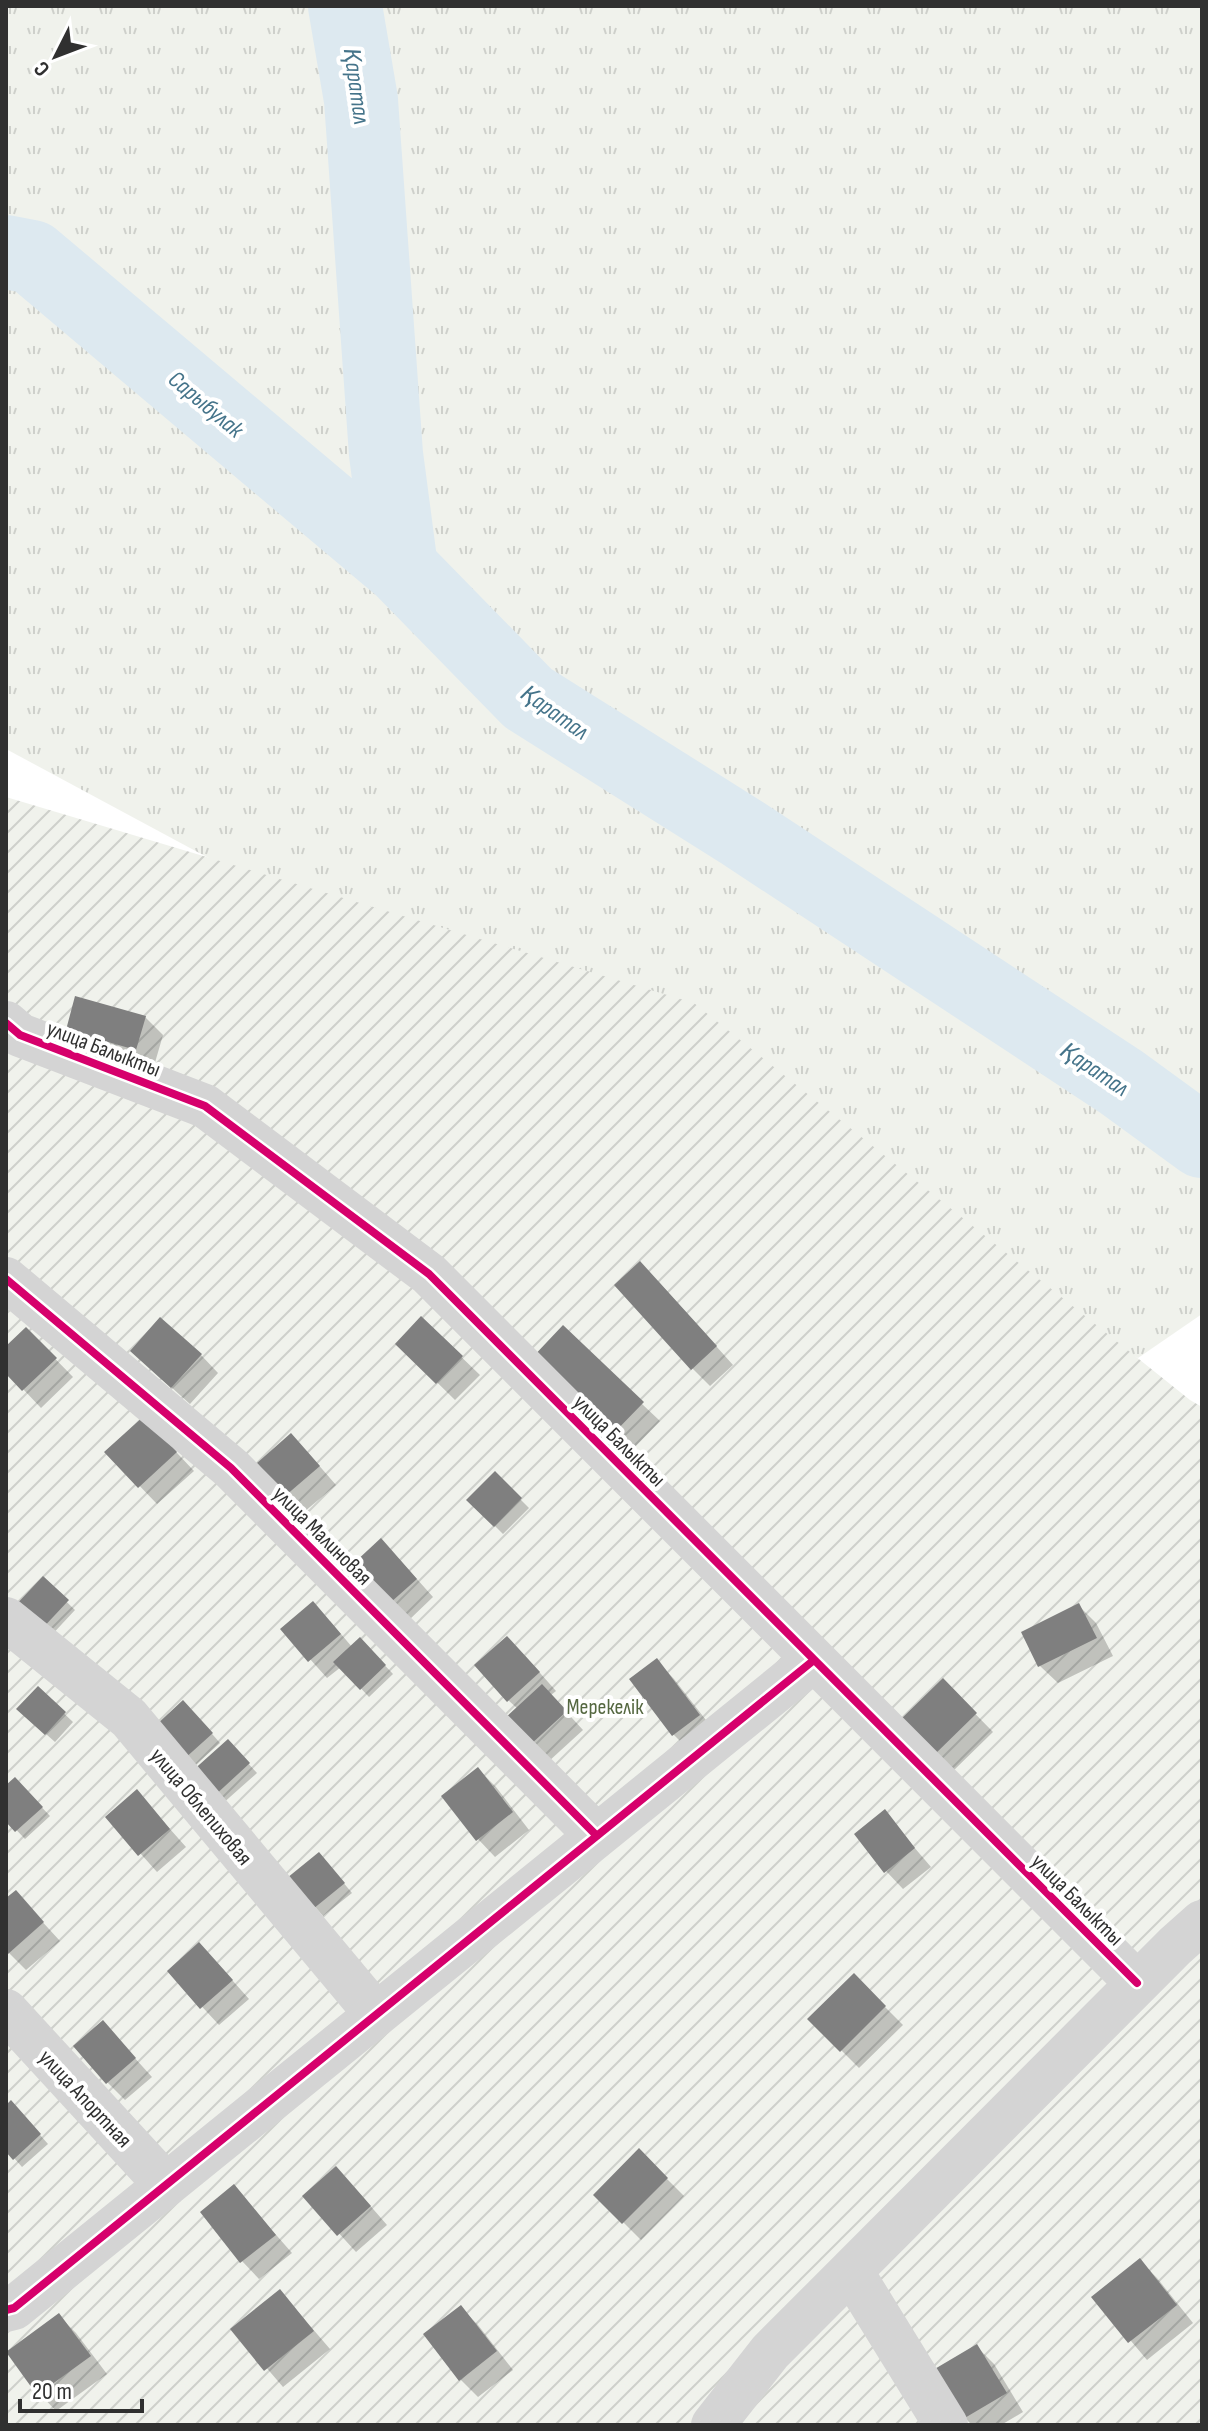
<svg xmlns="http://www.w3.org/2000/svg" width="1208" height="2431" viewBox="0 0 1208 2431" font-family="'Sofia Sans Condensed',sans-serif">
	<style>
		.grass { fill: url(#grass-tufts) }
		.garden { fill: url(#garden-furrows) }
		.shadow { fill: #0003 }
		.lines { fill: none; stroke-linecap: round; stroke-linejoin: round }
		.river { stroke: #dde9f0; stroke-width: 74 }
		.building { fill: #7f7f7f }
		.minor { stroke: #d4d4d4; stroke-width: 44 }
		.cycleway-casing { stroke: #fff; stroke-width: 13 }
		.cycleway { stroke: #d6006c; stroke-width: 8 }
		.labels { text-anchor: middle; stroke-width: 8; stroke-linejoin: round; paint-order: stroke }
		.street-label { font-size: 22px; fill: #303030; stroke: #fff }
		.park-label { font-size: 22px; fill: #556841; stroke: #fff }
		.water-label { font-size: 24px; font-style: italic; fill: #45748a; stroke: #fff }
	</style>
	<defs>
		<pattern id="grass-tufts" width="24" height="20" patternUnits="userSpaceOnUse" patternTransform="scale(2)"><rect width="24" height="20" fill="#f0f2ec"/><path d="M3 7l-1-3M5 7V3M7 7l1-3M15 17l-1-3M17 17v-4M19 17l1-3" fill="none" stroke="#ced0cb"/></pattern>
		<pattern id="garden-furrows" width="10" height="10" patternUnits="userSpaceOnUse" patternTransform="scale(2)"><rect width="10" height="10" fill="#f0f2ec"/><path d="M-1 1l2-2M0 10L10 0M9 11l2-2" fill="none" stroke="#ced0cb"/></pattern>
	</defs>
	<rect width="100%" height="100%" fill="#fff"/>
	<path class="grass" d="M6,6H1202V1314L1138,1358L6,749Z"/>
	<path class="garden" d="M6,797L694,1003L1190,1400L1202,1407V2425H6Z"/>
	<path class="shadow" d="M145,1017L163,1035L154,1066L68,1030Z
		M658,1281L733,1365L710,1386L692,1368Z
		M422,1319L480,1375L455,1400L398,1344Z
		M26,1329L73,1377L41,1408L6,1371V1348Z
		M201,1355L218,1373L190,1404L150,1368Z
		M550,1378L642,1404L660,1421L629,1453Z
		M161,1436L194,1471L157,1504L107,1452Z
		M309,1454L336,1485L304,1512L287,1495Z
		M495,1474L529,1508L503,1534L469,1500Z
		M399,1559L433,1597L409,1620L391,1602Z
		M43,1579L75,1610L48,1639L16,1608Z
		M1079,1606L1096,1623L1113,1656L1058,1683L1040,1666Z
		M330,1621L352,1647L360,1639L393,1674L369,1697L341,1667L327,1678L283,1629Z
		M525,1656L556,1691L551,1695L583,1730L548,1762L531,1744L518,1709L508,1700Z
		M657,1661L674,1679L716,1733L691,1752L673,1734Z
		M943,1681L993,1732L951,1773L901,1722Z
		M38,1689L73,1722L55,1742L28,1718Z
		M192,1711L220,1743L193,1767L185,1759Z
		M236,1750L257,1773L221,1805L213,1796Z
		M478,1769L496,1787L529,1830L495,1857L478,1839Z
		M15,1779L50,1816L25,1839L6,1819V1787Z
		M137,1792L186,1847L157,1872L108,1817Z
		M884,1812L931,1867L903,1889L886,1871Z
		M327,1863L352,1893L323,1916L290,1878Z
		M15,1892L60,1941L26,1970L6,1950V1901Z
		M216,1962L249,1999L219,2025L169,1971Z
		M854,1976L903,2025L859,2068L810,2019Z
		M103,2023L152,2077L125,2100L107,2082Z
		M6,2107L19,2111L48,2144L22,2167L6,2149Z
		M639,2151L684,2196L641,2240L596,2195Z
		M234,2187L292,2253L259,2279L242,2261Z
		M354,2187L387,2225L356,2252L305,2196Z
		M1140,2261L1157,2278L1193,2323L1147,2360L1094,2297Z
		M280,2291L330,2349L283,2387L233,2329Z
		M461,2308L478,2325L513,2370L478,2397L460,2379Z
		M59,2316L76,2333L107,2374L56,2411L39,2393Z
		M976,2346L994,2364L1023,2412L1001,2425H972L965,2418Z"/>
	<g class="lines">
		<path class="river" d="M345,6L361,100L386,454L401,568
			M6,252L32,257L401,568L528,698L741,832L1121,1082L1202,1141"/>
	</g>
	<path class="building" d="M75,996L146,1016L136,1050L66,1030Z
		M640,1261L717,1346L691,1370L614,1285Z
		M421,1316L463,1356L436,1384L395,1344Z
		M160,1317L202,1354L171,1388L130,1351Z
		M563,1325L644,1402L610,1437L529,1361Z
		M26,1327L57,1358L22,1391L6,1374V1346Z
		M144,1416L177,1452L138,1488L104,1452Z
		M291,1433L320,1466L285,1496L257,1463Z
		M495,1471L522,1498L494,1527L466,1500Z
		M381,1538L417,1579L390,1603L354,1563Z
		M43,1576L69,1600L39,1632L13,1608Z
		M313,1601L341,1634L308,1662L280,1629Z
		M1079,1603L1097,1638L1038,1667L1021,1632Z
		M507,1636L540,1672L507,1702L474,1665Z
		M360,1637L386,1665L360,1690L333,1662Z
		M657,1658L700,1715L672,1736L629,1679Z
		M943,1678L977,1713L932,1757L898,1722Z
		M542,1684L567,1711L529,1746L504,1719Z
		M38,1686L66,1712L45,1735L16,1709Z
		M183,1700L213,1733L183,1760L154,1727Z
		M228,1739L250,1763L212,1798L190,1773Z
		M478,1767L513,1812L476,1841L441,1796Z
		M15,1777L43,1807L15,1832L6,1822V1785Z
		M137,1789L170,1829L138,1856L105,1817Z
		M885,1809L915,1848L884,1873L854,1834Z
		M319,1852L345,1883L313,1909L287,1878Z
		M16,1890L44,1922L8,1954L6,1898Z
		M199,1942L233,1980L200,2009L167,1971Z
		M854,1973L886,2006L840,2052L807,2019Z
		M103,2020L136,2058L106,2084L73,2046Z
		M11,2100L41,2134L13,2160L6,2152V2105Z
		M639,2148L668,2178L622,2224L593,2195Z
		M336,2166L371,2206L337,2236L302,2196Z
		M234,2184L276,2235L240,2263L200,2212Z
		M1140,2258L1177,2305L1128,2343L1091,2297Z
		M280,2289L314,2331L264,2371L230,2329Z
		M461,2305L497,2351L459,2381L423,2334Z
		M59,2313L91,2356L37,2395L6,2352Z
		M977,2344L1007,2393L963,2419L933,2370Z"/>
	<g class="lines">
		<path class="minor" d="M6,1023L20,1035L205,1106L429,1274L1137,1983
			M6,1279L231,1468L597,1836
			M6,1619L129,1718L376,2014
			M6,2011L166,2185
			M851,2271L946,2425
			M6,2310L14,2308L814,1660
			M713,2425L770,2352L1175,1946L1202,1922"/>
		<g class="cycleway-casing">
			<path id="cycleway" d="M6,1023L20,1035L205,1106L429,1274L1137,1983
				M6,1279L231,1468L597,1836
				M6,2310L14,2308L814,1660"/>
		</g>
		<use href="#cycleway" class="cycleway"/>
	</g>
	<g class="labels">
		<g class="street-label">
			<text transform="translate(104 1048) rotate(21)" y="8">улица Балыкты</text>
			<text transform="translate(620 1440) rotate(45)" y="8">улица Балыкты</text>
			<text transform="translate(323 1535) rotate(45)" y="8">улица Малиновая</text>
			<text transform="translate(202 1806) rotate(50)" y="8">улица Облепиховая</text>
			<text transform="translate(1078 1899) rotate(45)" y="8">улица Балыкты</text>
			<text transform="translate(86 2098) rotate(47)" y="8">улица Апортная</text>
		</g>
		<g class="park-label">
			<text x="605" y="1714">Мерекелік</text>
		</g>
		<g class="water-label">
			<text transform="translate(357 86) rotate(82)" y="8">Қаратал</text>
			<text transform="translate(206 404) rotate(40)" y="8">Сарыбулак</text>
			<text transform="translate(555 712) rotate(35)" y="8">Қаратал</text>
			<text transform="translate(1095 1069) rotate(34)" y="8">Қаратал</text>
		</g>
	</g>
	<rect width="1208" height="2431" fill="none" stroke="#303030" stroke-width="16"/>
	<g transform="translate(56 56) rotate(228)" stroke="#ffffff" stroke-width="6" paint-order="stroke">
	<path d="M0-6L14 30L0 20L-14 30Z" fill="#303030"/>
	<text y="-12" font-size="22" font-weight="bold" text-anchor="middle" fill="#303030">С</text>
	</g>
	<path d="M20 2399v12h122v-12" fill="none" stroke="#303030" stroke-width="4"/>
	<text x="32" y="2399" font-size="24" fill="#303030" stroke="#ffffff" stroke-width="6" paint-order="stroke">20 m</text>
</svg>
